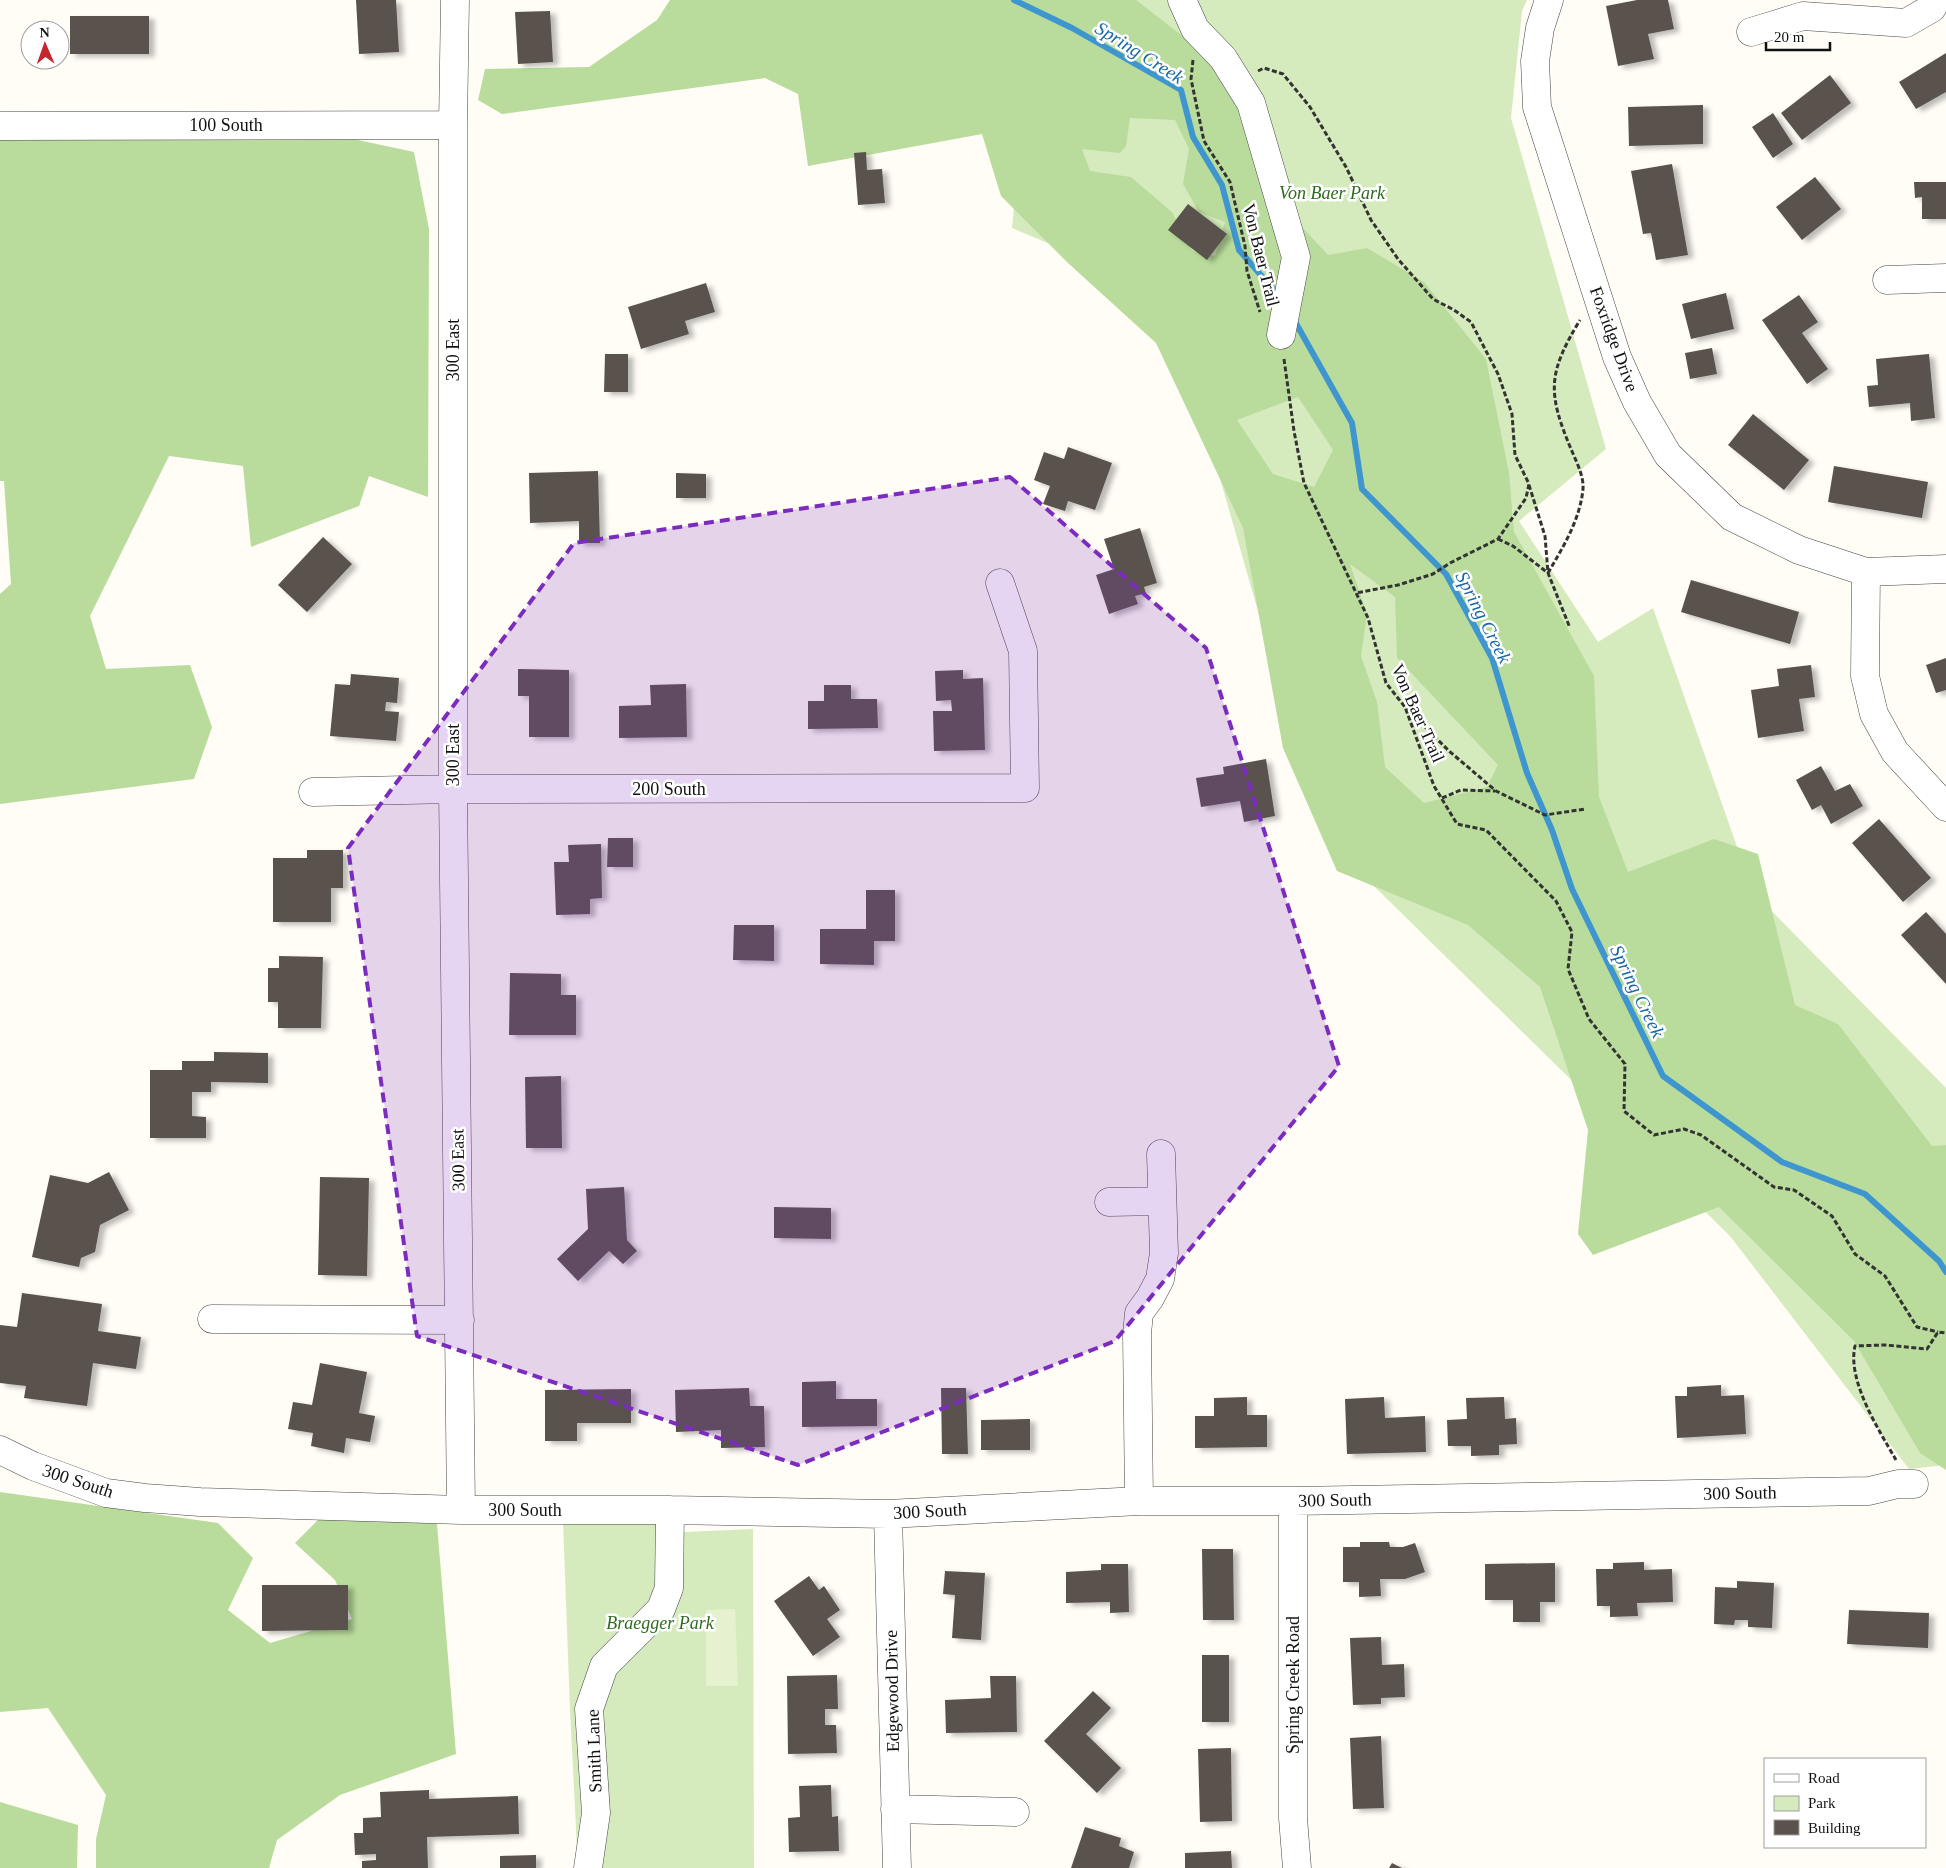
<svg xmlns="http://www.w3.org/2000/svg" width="1946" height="1868" viewBox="0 0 1946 1868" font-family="Georgia,serif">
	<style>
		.green { fill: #d5ebbd }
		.forest { fill: #b9dc9c; fill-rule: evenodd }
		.pitch { fill: #e6f2cf }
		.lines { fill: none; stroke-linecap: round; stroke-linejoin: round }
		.stream { stroke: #3f96cf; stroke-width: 6 }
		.building { fill: #5a524d; filter: url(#shadow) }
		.minor-casing { stroke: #444; stroke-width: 29 }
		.path { stroke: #333; stroke-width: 3; stroke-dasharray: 5 2.5; stroke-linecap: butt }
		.minor { stroke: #fff; stroke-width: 28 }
		.marked { fill: #7b2cbf; fill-opacity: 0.2; stroke: #7b2cbf; stroke-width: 4; stroke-dasharray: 10 6; stroke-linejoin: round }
		.labels { text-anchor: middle; stroke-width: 5; stroke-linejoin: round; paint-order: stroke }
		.street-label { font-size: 18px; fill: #111; stroke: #fff }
		.park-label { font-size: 18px; font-style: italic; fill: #2f6b1f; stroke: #fff }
		.water-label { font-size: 19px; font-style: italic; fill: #1768a6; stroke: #fff }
	</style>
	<defs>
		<filter id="shadow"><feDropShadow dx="5.5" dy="3" stdDeviation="2.5" flood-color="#0004"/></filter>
	</defs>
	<rect width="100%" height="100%" fill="#fffdf5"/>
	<path class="green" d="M1055,0H1527L1522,11L1511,118L1606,449L1519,521L1598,642L1653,608L1753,892L1946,1088V1465L1909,1469L1730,1236L1322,835L1167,293L1012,228L1022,117Z
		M563,1521L649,1523L686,1532L753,1529L754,1868H578L570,1710Z"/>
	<path class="forest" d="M670,0H1136L1229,72L1278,201L1328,255L1367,248L1424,282L1486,359L1509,473L1514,532L1594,676L1599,797L1628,872L1714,839L1758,854L1795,1005L1838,1024L1932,1146L1946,1145V1470L1920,1453L1854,1341L1719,1207L1593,1255L1578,1234L1588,1130L1540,987L1468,925L1337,871L1283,748L1243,528L1156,343L1068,263L1001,196L982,134L808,166L798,94L765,78L502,114L478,100L485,69L589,67L657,20ZM1130,118L1175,120L1189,149L1183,184L1199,212L1225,222L1215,256L1192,251L1172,212L1131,177L1090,171L1082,149L1120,153L1126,146ZM1298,397L1333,450L1314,487L1273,474L1237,420ZM1350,564L1395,597L1397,658L1498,765L1487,787L1424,803L1385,767L1377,702L1361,656L1367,614Z
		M316,131L414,152L429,229L428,497L369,476L359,506L251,547L243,466L169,456L90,616L106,669L190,665L212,727L194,779L0,804V594L11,584L4,481H0V134Z
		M0,1492L218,1523L253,1558L228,1610L270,1643L352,1619L335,1580L295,1543L336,1502L437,1524L456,1754L340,1795L277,1840L269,1868H96V1839L106,1795L48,1708L0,1712Z
		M0,1802L78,1825L77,1868H0Z"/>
	<path class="pitch" d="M735,1609L738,1686H706V1610Z"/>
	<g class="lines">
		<path class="stream" d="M1014,0L1072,28L1181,90L1193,137L1222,185L1239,250L1280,297
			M1293,318L1352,423L1362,489L1446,574L1492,658L1527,773L1552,830L1572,889L1663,1076L1782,1162L1865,1194L1939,1261L1946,1272"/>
	</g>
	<path class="building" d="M356,0H396L399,52L359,54Z
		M1637,0H1668L1674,29L1648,34L1654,59L1618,66L1606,6Z
		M550,11L553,62L518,64L515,12Z
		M70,16H149V54H70Z
		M1946,53V92L1916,109L1899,82Z
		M1830,75L1851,103L1802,140L1781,113Z
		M1703,105V144L1629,146L1628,107Z
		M1773,113L1793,144L1773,158L1752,127Z
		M866,152L867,170L882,169L885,203L858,205L854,153Z
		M1672,164L1688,255L1656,260L1651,233L1643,234L1631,171Z
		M1815,177L1841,209L1802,240L1776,207Z
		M1914,182H1946V219H1922V197L1915,198Z
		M1188,204L1227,234L1207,260L1168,230Z
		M706,283L715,312L685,321L689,334L641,349L628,307Z
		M1726,293L1734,329L1691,339L1682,304Z
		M1799,295L1818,322L1802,333L1828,369L1807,384L1762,320Z
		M1712,348L1717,374L1690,379L1685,353Z
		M605,354H628V392H604Z
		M1929,354L1935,418L1911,421L1910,403L1869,407L1867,386L1878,385L1876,359Z
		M1753,414L1809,460L1784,490L1728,445Z
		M1068,447L1112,463L1095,510L1068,501L1065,511L1043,504L1050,486L1034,480L1044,452L1064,459Z
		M1834,466L1928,482L1922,518L1828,502Z
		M598,471L600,543H579V521L530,523L529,473Z
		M676,473L706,474V498H676Z
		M1140,528L1157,583L1144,587L1146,593L1135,596L1138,604L1109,614L1096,575L1114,569L1104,539Z
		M323,537L352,564L307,612L278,585Z
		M1691,580L1799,612L1790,644L1681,612Z
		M1946,658V690L1936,693L1926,665Z
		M1811,665L1815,697L1799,699L1804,731L1758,738L1751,690L1779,686L1777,669Z
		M518,669L569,670V737H529V696H518Z
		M963,670V679L983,678L985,750L934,751L933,711H952L951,700L936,701L935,671Z
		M351,674L399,678L397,703L386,702L385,711L399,712L396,741L330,736L335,684L350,685Z
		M686,684L687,737L619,738V706L651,705L650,685Z
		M824,685H851V699H877L878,728L808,729V701H824Z
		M1266,759L1275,816L1244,822L1240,801L1201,807L1196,778L1224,774L1223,767Z
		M1821,766L1835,791L1850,784L1863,806L1831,824L1821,805L1812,810L1796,780Z
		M1879,819L1931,878L1903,902L1852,843Z
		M608,838H633V867H607Z
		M601,844L602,898L590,899V914L556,915L554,862H569L568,845Z
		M307,850H343V888H331V922H273V858H307Z
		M866,890H895V941H874V965L820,964V929H866Z
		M1926,912L1946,934V984L1901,935Z
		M734,925H774V961L733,960Z
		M279,956L323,957L321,1028H278V1002H268V968H279Z
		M510,973L561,974V995H576V1035H509Z
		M214,1052L268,1053V1083L211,1082V1092H192V1116L206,1117V1138H150V1070H182V1061H214Z
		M561,1076L562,1148H526L525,1077Z
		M109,1172L129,1210L100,1225L95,1252L81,1258L79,1267L32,1257L50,1175L88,1183Z
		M320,1177L369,1178L367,1276L318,1275Z
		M624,1187L627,1240L637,1251L623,1264L609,1251L578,1281L557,1259L588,1229L586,1189Z
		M774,1207L831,1208V1239L774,1238Z
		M22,1293L102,1304L98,1331L141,1337L136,1369L93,1363L87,1406L24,1398L26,1386L0,1383V1325L17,1327Z
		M320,1363L367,1372L359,1413L375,1416L370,1442L346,1438L344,1453L311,1446L313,1433L288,1429L293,1402L312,1405Z
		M836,1381V1399H877V1426L802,1427V1382Z
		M1721,1385V1396L1744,1395L1746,1434L1677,1438L1675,1396H1687V1387Z
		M749,1388L750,1406H764L765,1447L721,1448V1430L676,1432L675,1390Z
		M941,1388H966L968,1454H942Z
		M631,1389V1423H577V1441H545V1390Z
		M1247,1397V1415H1267V1447L1195,1448V1416H1214V1398Z
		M1384,1397L1385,1418L1425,1416L1426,1452L1347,1454L1345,1399Z
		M1504,1397L1505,1419L1516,1418L1517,1444L1499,1445V1455L1471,1456V1446H1448L1447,1420L1467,1419L1466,1398Z
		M1030,1419V1450H981V1420Z
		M1360,1542H1389L1390,1547H1403L1415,1543L1425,1572L1405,1579H1380L1381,1596L1359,1597V1582H1343V1547H1360Z
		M1202,1549H1233L1234,1620H1203Z
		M1644,1562V1570L1672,1569L1673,1602L1637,1603L1638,1616L1610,1617V1606H1597L1596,1569H1613V1563Z
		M1555,1563V1602H1540V1622H1513V1600H1485V1564Z
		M1101,1564H1128L1129,1612L1110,1613V1602L1066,1603V1572L1101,1570Z
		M945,1571L985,1573L981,1640L952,1638L955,1595L943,1594Z
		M809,1576L819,1590L824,1586L840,1610L827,1619L840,1637L813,1656L774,1601Z
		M1737,1581L1774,1583L1772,1628L1748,1627V1620H1735L1734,1625L1714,1624L1715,1587L1737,1588Z
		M262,1585H348V1630L262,1631Z
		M1849,1610L1929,1613L1928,1648L1847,1644Z
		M1381,1637L1382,1665L1404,1664L1405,1697L1381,1698V1704L1353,1705L1350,1638Z
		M1202,1655H1229V1722H1202Z
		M837,1675L838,1709H825V1725H836L837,1753L788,1754L787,1676Z
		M990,1676H1016L1017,1732L946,1733L945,1700L991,1698Z
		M1093,1691L1111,1708L1086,1734L1121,1768L1097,1793L1044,1741Z
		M1381,1736L1384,1808L1353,1809L1350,1738Z
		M1231,1748L1232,1821L1200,1822L1198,1749Z
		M831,1785L832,1817L838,1816L839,1851L789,1852L788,1818L800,1817L799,1786Z
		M429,1790V1799L518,1796L519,1834L427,1837L428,1868H362V1861L376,1860V1854L355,1855L354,1833H363V1818L381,1817L380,1792Z
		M1085,1827L1121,1838L1119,1846L1134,1852L1129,1868H1071Z
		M1231,1851L1232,1868H1185V1853Z
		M536,1855V1868H500V1856Z
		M1392,1863L1402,1868H1389Z"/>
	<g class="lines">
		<g class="minor-casing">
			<path id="minor" d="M455,0L453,125V789L461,1510
				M1182,0L1195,29L1223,58L1251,103L1296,257L1281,335
				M1549,0L1540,28L1535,61L1537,107L1617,357L1637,402L1668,455L1732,517L1799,550L1866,572L1946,569
				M1751,32L1803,16L1906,23L1932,8L1936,0
				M0,126L453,125
				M1887,280L1946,278
				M1866,572L1865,676L1874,714L1895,752L1946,807
				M313,792L453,789L1025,788L1023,651L1000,583
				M1109,1202L1162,1201
				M212,1319L460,1320
				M0,1450L33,1466L106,1493L145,1498L200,1502L461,1510H670L888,1514L1139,1501H1293L1869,1491L1898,1484H1914
				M1139,1501L1137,1334L1139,1313L1150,1298L1160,1279L1164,1253L1161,1154
				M1293,1501V1818L1297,1868
				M888,1514L897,1868
				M895,1809L1015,1812
				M588,1868L596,1813L589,1709L604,1666L661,1609L669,1588L670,1510"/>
		</g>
		<path class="path" d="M1193,60L1191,79L1204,141L1230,182L1245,246L1247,271L1260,312
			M1258,71L1264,68L1283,74L1310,107L1346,167L1371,220L1398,259L1433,299L1454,310L1471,322L1498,374L1512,414L1515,455L1529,484L1526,498L1498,539L1450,563L1433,574L1398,585L1356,593
			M1284,359L1294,431L1304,483L1368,618L1386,683L1405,707L1434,786L1457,824L1486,830L1556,901L1572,932L1568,969L1589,1019L1625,1064L1624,1111L1654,1135L1684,1129L1701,1135L1774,1187L1794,1190L1832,1216L1855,1254L1885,1276L1917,1327L1938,1332
			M1529,485L1545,536L1548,573
			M1498,539L1513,546L1548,573L1570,628
			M1548,573C1563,547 1580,520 1583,489C1584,476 1576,461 1571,449C1547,392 1548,373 1580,320
			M1407,709L1449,751L1496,791L1545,815L1585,809
			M1442,798L1461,790L1495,791
			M1896,1460C1879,1430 1847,1381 1855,1346L1885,1345L1927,1349L1938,1332L1946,1333"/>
		<use href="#minor" class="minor"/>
	</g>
	<path class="marked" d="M1010,477L1206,648L1339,1066L1115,1341L798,1465L417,1336L348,848L574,543Z"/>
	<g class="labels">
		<g class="street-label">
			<text x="226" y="131">100 South</text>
			<text transform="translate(1261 255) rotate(76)" y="6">Von Baer Trail</text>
			<text transform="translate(1614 339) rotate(70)" y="6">Foxridge Drive</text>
			<text transform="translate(453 350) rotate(-90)" y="6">300 East</text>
			<text transform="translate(1418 713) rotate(66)" y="6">Von Baer Trail</text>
			<text transform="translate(453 755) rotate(-90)" y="6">300 East</text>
			<text x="669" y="795">200 South</text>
			<text transform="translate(458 1160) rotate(-91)" y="6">300 East</text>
			<text transform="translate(78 1481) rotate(18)" y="6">300 South</text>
			<text transform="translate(1740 1493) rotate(-1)" y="6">300 South</text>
			<text transform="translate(1335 1500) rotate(-1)" y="6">300 South</text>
			<text x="525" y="1516">300 South</text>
			<text transform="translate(930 1511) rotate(-3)" y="6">300 South</text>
			<text transform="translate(1293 1685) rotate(-90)" y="6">Spring Creek Road</text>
			<text transform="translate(892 1691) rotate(-91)" y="6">Edgewood Drive</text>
			<text transform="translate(594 1751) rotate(-92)" y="6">Smith Lane</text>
		</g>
		<g class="park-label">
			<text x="1332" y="199">Von Baer Park</text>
			<text x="660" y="1629">Braegger Park</text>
		</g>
		<g class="water-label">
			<text transform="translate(1140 52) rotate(32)" y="7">Spring Creek</text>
			<text transform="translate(1484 617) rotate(63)" y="7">Spring Creek</text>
			<text transform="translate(1638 991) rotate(64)" y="7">Spring Creek</text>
		</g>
	</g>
	<rect x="1764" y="1758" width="162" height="90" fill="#ffffff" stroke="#a0a0a0"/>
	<rect x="1774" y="1774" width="25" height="8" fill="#ffffff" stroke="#a0a0a0"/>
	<text x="1808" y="1783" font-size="15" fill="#111111">Road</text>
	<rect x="1774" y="1796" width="25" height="15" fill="#d5ebbd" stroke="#a0a0a0"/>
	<text x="1808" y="1808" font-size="15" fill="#111111">Park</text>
	<rect x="1774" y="1820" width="25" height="15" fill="#5a524d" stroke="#a0a0a0"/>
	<text x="1808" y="1833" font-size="15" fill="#111111">Building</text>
	<g transform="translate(45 45) rotate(358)"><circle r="24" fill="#ffffff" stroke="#a0a0a0"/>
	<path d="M0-4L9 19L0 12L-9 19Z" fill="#c4262e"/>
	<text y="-8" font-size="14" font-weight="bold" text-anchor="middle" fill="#111111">N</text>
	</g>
	<path d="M1766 42v8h64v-8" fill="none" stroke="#111111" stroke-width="2.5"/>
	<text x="1774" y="42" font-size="15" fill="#111111" stroke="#ffffff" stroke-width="4" paint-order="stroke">20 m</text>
</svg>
